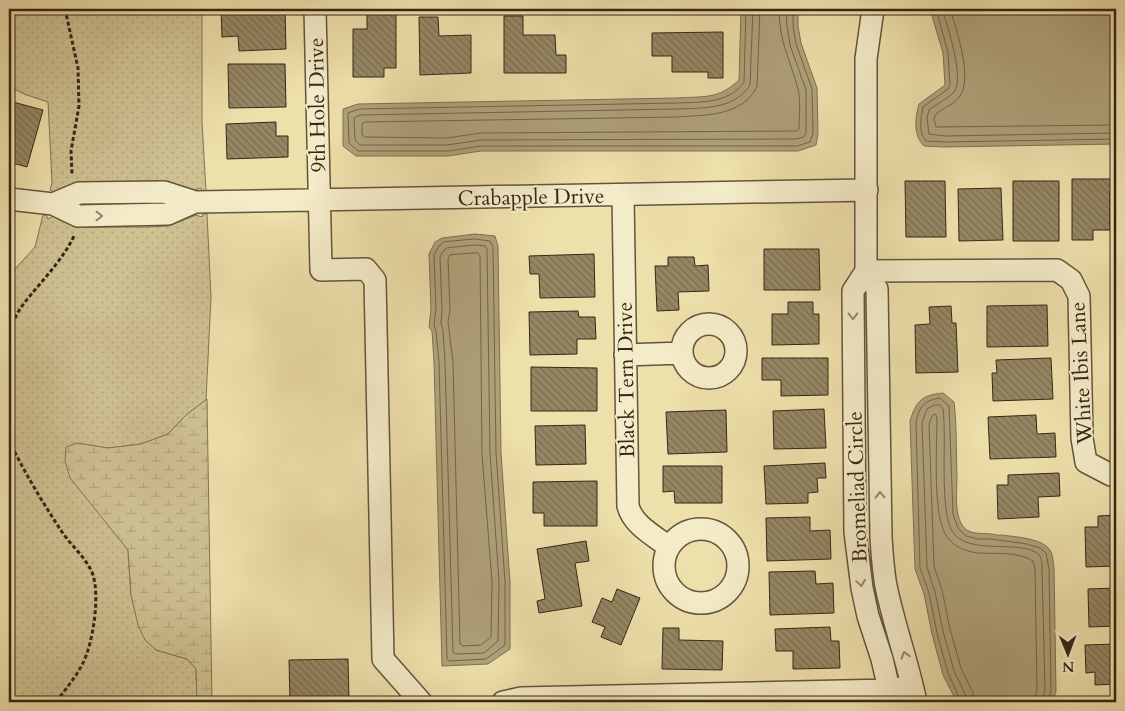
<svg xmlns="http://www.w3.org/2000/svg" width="1125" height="711" viewBox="0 0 1125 711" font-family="Cardo,serif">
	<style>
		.grass { fill: url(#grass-dots); stroke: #827454 }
		.wetland { fill: url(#wetland-marsh); stroke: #827454 }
		.water { fill: #afa179; stroke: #7e7052 }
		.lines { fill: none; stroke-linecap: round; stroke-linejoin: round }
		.shore { stroke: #726448; stroke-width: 1 }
		.building { fill: url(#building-back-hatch); stroke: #352717 }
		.minor-casing { stroke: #63553c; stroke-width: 24 }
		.path { stroke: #352717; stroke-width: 3; stroke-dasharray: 4 2.5; stroke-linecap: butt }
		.minor { stroke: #f4ebc8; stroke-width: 21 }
		.oneway { stroke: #948970 }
		.labels { text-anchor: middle; stroke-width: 4; stroke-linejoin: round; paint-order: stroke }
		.street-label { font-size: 21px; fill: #352717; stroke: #f4ebc8 }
	</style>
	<defs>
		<pattern id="grass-dots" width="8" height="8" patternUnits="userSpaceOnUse" patternTransform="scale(1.25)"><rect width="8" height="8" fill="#cfc192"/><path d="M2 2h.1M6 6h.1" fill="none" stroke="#b2a67d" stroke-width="1.8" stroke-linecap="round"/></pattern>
		<pattern id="wetland-marsh" width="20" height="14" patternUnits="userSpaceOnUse" patternTransform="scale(1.25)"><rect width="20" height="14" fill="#cfc192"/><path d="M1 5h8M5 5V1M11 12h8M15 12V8" fill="none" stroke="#b2a67d"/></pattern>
		<pattern id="building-back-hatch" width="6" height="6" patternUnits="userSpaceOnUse" patternTransform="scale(1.25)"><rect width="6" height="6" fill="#958764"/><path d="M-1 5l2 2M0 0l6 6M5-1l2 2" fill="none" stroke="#7a6e51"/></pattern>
	</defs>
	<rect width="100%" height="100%" fill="#eee0ab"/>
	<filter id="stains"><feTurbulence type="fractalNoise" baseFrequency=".004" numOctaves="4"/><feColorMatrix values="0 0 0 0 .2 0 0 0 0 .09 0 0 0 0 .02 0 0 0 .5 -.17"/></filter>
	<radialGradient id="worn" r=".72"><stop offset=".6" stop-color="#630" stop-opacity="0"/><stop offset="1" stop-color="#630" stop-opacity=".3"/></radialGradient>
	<path class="grass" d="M9,9H202V122L206,191H202L201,188L195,190L164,181L79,182L53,192L50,190L52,183L48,102L24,94L9,86Z
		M203,214H207L211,297L206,400L186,415L168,434L141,444L108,448L89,445L103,517L128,550L131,595L156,650L187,659L196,669L197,702H9V279L15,269L35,247L43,215H46L48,219L53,216L78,227H146L168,226L196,215L202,217Z"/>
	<path class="wetland" d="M207,399L212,702H197L196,669L187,659L156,650L145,640L138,625L131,595L128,550L70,478L65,461L66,447L77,443L108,448L141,444L168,434L186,415Z"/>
	<path class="water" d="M741,9H798V26L801,43L817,88L818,133L816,145L798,151H481L448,156H356L343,146V109L358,104L676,98C703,96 718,100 739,80Z
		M930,9H1116V144L944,147L924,146C913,135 915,118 919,104L945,85L943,53Z
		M475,234L495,236L498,246L501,453L510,582V649L488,664L442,666L434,362L432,331L429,327L431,309L429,254L435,242L442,238Z
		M943,393L954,402C957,426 956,451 957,476C957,491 954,512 962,525C968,535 981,533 991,534C995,534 997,536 1002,535C1015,537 1045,538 1051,552C1053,556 1053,563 1054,568L1056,692L1052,702H957L943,675L932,634L924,594L915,569L910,421C916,401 922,395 943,393Z"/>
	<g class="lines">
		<path class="shore" d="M746,9L744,82C729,104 700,102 676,103L359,109L348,113L349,143L358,151H448L481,146H797L810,142L813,133L812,89L796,44L793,26V9
			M753,9L750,85C734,110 702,108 676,109L360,115L354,118L355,140L360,145H447L481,140L796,139L804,137L806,133V90L790,45L787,26L786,9
			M760,9L757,87C741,117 704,115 676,117L364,122L362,124V135L365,137L447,138L481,133L797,131L799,129C799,117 801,101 798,89C790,59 779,42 779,9
			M936,9L948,52L950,85L948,89L923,107C921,117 918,133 926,141L945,142L1116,139
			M942,9C947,25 965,78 954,92C949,98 936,104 929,110L927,118L929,134L945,136L1116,133
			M950,9C956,28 973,78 960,96C955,104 943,108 936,114L934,119L936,127L1116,125
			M475,239L490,241L493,247L496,453L505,582V645L486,659L449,661L447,658L439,362L436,331L434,325L436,309L434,255L439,246L444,242Z
			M475,245L485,246L487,249L490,453L499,582L498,641L484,653L455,654L453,652L445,362L443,330L441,324L442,309L440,257L444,250L447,248Z
			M478,253L480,256L482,454L492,582L491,637L481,645L463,646L460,644L453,362L448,322L450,309L448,259L450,255Z
			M961,702L948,673L937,633L929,593L920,568L916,422C919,408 924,400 940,398L949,406L953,514L958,528L966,536L978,539H991L1027,544L1040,548L1046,553L1049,569L1051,691L1048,702
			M967,702L966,696L954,671L943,631L935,592L927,567L922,423L927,409L934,405H940L943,409C947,440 939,507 952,531C967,557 1023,538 1039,555C1042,558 1042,565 1042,569L1045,690L1042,702
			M974,702L973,693L961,668L950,629L942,590L934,566L929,424L932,416L934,414L936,415L937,419C937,446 932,516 947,537C954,547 966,551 977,553C994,554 1018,551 1033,561L1035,570L1037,689L1034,702"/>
	</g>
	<path class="building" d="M221,9H285L286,49L239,51L238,36L222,37Z
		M367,13H396V68H384V77H353V29H367Z
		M504,16H523V35H555L556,55H566V73H504Z
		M419,17H438L439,36L471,35V73L420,75Z
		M723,32V78H708V72H672V56H652V33Z
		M228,64H285L286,107L229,108Z
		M9,101L43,110L27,167L9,162Z
		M276,122V136H288V157L227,159L226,124Z
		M1072,179H1116V191H1110V230H1093V240H1072Z
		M905,181H945L946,237H906Z
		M1013,181H1059V241H1013Z
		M1001,188L1003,240L959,241L958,189Z
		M764,249H819L820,290H764Z
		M594,254L595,297L540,298L539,274H530L529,256Z
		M668,257H694L695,266L708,265L709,291L678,292L679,310L657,311L655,266H668Z
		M788,302H813V314H819V344L772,345V314H788Z
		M1047,305L1048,346L987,347V306Z
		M951,306L952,323H956L958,372L916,373L915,325L930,324L929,307Z
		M578,311L579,317H595L596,339H577V354L530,355L529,312Z
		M1116,315V339H1114L1113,316Z
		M762,358H828V395L781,396V380H762Z
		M1051,358L1053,399L993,401L992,373H997L996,360Z
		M531,367L597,368V411H531Z
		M824,409L826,448L774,449L773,411Z
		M726,410L727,452L668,454L666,412Z
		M1036,415L1037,434L1055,433L1056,457L990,459L988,417Z
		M585,425L586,464L536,465L535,426Z
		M825,463L826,478H817L818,492L808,493V503L766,504L764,466Z
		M663,466H722V503H675L674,491L663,492Z
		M1059,473L1060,496L1038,497L1039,517L998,519L997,485H1008V475Z
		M597,481V526H544V513H533V482Z
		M1116,515V566L1086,567L1085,527H1098V516Z
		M810,517V531L830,530L831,559L767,561L766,518Z
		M586,541L589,561L575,563L582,606L539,613L537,601L545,599L537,549Z
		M815,571L816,584L833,583L834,613L770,615L769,572Z
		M1116,588V626L1089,627L1088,589Z
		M617,589L640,598L621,645L601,637L605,627L592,622L602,598L612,602Z
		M830,627L831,641H839L840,668L793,669V651H776L775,629Z
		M663,628H679V640L723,641L722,670L662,669Z
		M1116,644V684L1095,685V672L1086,673L1085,645Z
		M348,659L349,700H362V702H290L289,660Z"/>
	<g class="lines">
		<g class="minor-casing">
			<path id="minor" d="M315,9L321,270L366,269L375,280L383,659L421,702
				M873,9L866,59V271L853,291L855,532L862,588L868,616L882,659L892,702
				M623,195L628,506C633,525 653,535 669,547
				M9,199L53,204L78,216L168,214L195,202
				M53,204L79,193L164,192L195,202L867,190
				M866,271L877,289L881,537C882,553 883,570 886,586C894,625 908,663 916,702
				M866,271L1057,270L1071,280L1079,296L1082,438L1086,462L1111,475H1116
				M682 351a27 27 0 1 1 54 0a27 27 0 1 1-54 0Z
				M625,355L682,353
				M664 566a37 37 0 1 1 74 0a37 37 0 1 1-74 0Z
				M503,702L521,698L889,690L902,688"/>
		</g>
		<path class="path" d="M65,9L78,68L79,106L71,151L72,175
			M9,330C13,322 17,313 22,306C40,282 62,262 75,234
			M9,440C24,472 43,503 62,532C72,547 87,558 93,575C100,598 93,644 82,665C75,678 65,690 56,702"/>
		<use href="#minor" class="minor"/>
	</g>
	<defs><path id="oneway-chevron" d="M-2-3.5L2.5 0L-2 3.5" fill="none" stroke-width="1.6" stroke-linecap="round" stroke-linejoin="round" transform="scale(1.25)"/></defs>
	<g class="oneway">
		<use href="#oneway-chevron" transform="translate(99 216)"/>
		<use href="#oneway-chevron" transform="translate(853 316) rotate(89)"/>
		<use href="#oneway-chevron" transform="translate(880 495) rotate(-91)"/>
		<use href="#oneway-chevron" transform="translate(861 583) rotate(81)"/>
		<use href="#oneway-chevron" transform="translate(905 655) rotate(-106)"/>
	</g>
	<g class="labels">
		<g class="street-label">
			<text transform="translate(317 105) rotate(-91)" y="7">9th Hole Drive</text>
			<text transform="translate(531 197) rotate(-1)" y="7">Crabapple Drive</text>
			<text transform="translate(1081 373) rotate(-93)" y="7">White Ibis Lane</text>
			<text transform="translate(626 380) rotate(-91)" y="7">Black Tern Drive</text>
			<text transform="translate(857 487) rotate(-92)" y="7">Bromeliad Circle</text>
		</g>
	</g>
	<rect width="1125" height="711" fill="none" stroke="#eee0ab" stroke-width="30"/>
	<rect x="10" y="10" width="1105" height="691" fill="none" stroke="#352717" stroke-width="2.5"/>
	<rect x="15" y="15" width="1095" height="681" fill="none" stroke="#352717"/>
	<g transform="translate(1068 654) rotate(179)" stroke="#f4ebc8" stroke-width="4" paint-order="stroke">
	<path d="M0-4L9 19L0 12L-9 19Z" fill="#352717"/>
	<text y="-8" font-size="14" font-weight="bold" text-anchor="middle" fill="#352717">N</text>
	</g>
	<rect width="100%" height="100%" filter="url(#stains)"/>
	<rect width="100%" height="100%" fill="url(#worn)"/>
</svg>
